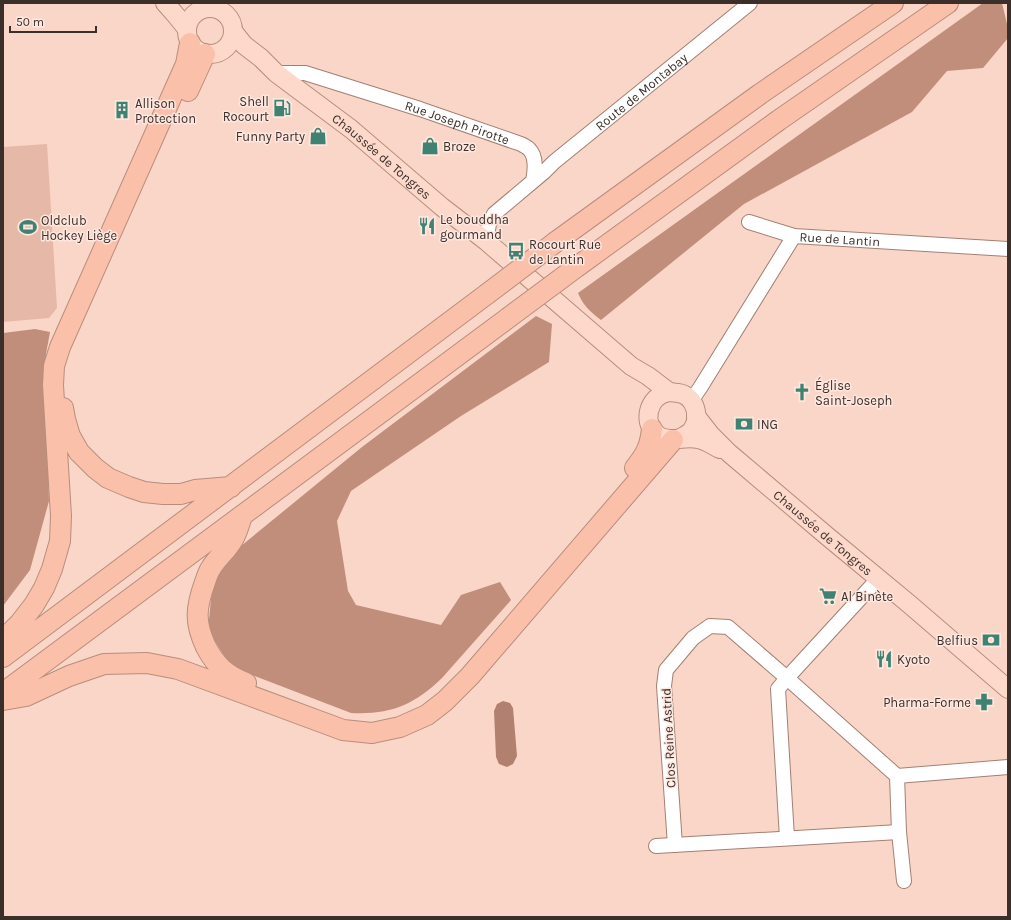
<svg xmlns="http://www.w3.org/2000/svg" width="1011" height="920" viewBox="0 0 1011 920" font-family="Karla,sans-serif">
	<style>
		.green { fill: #e6b8a8 }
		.forest { fill: #c18e7c }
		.water { fill: #b2806e }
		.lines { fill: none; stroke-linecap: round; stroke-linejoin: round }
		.minor-casing { stroke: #a18074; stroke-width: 16 }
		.major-casing { stroke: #b88d7d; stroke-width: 20 }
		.highway-casing { stroke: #b88d7d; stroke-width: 22 }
		.minor { stroke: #fff; stroke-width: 14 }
		.major { stroke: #fdd9cc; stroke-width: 18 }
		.highway { stroke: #fbc0aa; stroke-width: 20 }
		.highway-bridge-casing { stroke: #b88d7d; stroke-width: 22; stroke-linecap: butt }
		.highway-bridge { stroke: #fbc0aa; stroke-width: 20 }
		.labels { text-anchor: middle; stroke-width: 3; stroke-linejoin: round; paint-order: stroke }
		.street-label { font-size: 13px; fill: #3c2e29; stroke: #fde7df }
		.poi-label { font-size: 13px; fill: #3c2e29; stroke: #fde7df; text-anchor: start }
	</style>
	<rect width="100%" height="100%" fill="#fad6c9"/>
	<path class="green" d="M47,144L57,308L49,318L3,322V147Z"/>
	<path class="forest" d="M983,3H1002L1008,28V38L983,68L947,71L912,112L744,204L601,320C590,312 583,305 578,293Z
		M536,316L552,324L549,362L461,416L351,491L337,521L348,591L356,605L441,625L461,595L500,582L511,600L442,678C414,705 390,715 351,713L231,667L208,630L214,568L362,447Z
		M35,329L50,332L46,354L44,381L42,387L46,394L49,501L30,570L3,606V333Z"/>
	<path class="water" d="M503,701L510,703L513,708L517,756L513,764L507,767L499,764L496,757L494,711L497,704Z"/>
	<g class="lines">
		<g class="minor-casing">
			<g id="minor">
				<path id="s1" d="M276,73H305L420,109L521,144C523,145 527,147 529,149C537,157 535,171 533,181"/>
				<path id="s2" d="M749,222L794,236L1008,249"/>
				<path id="s3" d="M486,241L489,224L494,214L544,172L554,162L750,3"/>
				<path d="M691,401L700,388L794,236"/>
				<path d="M897,776L1008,767"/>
				<path d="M787,838L778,689L787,678L878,579"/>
				<path d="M675,845L664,686L666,670L693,638L710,626L728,627L787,678L897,776L899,832L904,881"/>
				<path d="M656,846L899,832"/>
			</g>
		</g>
		<g class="major-casing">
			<g id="major">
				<path d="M165,3L174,13L187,29"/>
				<circle cx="210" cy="31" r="23"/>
				<path id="s4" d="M233,31L244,45L261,58L276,73L351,129L442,207L486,241L631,366L648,376L669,392"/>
				<path id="s5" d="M696,416L710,434L729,453L827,536L908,603L1008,689"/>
				<path d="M678,439C682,437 687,435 691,431C702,418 695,395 678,393C675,393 671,392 669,392C647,396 641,425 659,436C671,443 685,436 698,439C706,440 713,446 720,449"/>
			</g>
		</g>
		<g class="highway-casing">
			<path id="highway" d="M188,91L205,54
				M557,241L760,94L893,3
				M578,266L779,120L948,3
				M63,408L65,419L70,436L79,452L95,468L108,478L129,487L144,492L163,494H181L195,490L231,487
				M635,468C646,454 650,447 652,429
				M242,516C239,524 237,534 232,541C226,551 217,558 211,568C208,572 207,577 205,582C196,607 194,622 206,647C216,666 226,675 246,683
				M3,640L20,623L34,605L44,588L52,569L60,541L61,516L53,385L54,366L60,347L186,64L190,43
				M3,657L487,294
				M3,693L508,318
				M3,700L26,696L69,676L104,664L147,663L178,669L343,730L372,733L400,727L427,715L445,701L470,676L673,440"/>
		</g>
		<use href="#minor" class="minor"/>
		<use href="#major" class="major"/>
		<use href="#highway" class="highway"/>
		<g class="highway-bridge-casing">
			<path id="highway-bridge" d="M487,294L557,241
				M508,318L578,266"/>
		</g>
		<use href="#highway-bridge" class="highway-bridge"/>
	</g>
	<defs>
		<g id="fuel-bare" transform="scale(1.38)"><path d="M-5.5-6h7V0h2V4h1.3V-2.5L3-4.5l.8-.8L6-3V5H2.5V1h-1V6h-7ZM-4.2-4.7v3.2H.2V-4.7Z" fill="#408272" stroke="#fde7df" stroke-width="2.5" paint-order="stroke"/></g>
		<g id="building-bare" transform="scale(1.38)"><path d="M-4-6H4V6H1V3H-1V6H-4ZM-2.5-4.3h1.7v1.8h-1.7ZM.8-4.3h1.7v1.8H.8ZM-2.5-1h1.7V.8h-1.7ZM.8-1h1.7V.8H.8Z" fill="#408272" stroke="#fde7df" stroke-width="2.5" paint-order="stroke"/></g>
		<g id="shop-bare" transform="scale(1.38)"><path d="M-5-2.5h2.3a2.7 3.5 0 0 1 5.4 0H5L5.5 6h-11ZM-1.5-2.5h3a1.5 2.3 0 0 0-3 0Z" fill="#408272" stroke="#fde7df" stroke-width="2.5" paint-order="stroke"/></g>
		<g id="restaurant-bare" transform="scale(1.38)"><path d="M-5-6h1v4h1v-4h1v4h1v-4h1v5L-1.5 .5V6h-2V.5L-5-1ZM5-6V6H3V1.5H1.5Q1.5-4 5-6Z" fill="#408272" stroke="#fde7df" stroke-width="2.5" paint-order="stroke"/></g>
		<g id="stadium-bare" transform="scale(1.38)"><path d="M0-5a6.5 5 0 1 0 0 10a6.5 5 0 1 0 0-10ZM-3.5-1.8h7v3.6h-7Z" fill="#408272" stroke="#fde7df" stroke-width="2.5" paint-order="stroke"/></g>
		<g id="bus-bare" transform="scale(1.38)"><path d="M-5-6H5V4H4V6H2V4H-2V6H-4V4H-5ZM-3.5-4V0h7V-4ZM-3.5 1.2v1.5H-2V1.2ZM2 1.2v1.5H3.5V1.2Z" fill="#408272" stroke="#fde7df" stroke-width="2.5" paint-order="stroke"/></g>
		<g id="church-bare" transform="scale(1.38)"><path d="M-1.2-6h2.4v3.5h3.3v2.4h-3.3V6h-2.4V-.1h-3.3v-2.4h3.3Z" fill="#408272" stroke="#fde7df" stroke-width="2.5" paint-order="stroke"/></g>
		<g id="bank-bare" transform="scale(1.38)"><path d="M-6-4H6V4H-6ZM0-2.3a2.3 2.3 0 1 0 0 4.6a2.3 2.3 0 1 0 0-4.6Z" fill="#408272" stroke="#fde7df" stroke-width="2.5" paint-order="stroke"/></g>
		<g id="supermarket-bare" transform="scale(1.38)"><path d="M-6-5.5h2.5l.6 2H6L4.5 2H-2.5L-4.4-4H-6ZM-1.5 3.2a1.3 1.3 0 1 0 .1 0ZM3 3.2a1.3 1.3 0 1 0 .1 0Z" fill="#408272" stroke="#fde7df" stroke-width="2.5" paint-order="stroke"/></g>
		<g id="pharmacy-bare" transform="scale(1.38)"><path d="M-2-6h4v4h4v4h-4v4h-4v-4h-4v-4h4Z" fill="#408272" stroke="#fde7df" stroke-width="2.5" paint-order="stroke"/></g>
	</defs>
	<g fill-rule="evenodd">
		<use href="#fuel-bare" x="282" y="108"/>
		<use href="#building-bare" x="122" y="110"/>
		<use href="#shop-bare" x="318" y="136"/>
		<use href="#shop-bare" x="430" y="146"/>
		<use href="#restaurant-bare" x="427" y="226"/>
		<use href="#stadium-bare" x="28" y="227"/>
		<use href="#bus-bare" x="516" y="251"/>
		<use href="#church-bare" x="802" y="392"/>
		<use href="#bank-bare" x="744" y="424"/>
		<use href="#supermarket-bare" x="828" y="596"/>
		<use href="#bank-bare" x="991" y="640"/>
		<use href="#restaurant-bare" x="884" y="659"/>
		<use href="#pharmacy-bare" x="984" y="702"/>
	</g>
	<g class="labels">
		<g class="street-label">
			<text dy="5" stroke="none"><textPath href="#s3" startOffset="220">Route de Montabay</textPath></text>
			<text dy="5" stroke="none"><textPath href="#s1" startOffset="189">Rue Joseph Pirotte</textPath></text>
			<text dy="5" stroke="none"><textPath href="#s4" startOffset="195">Chaussée de Tongres</textPath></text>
			<text dy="5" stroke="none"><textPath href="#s2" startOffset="93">Rue de Lantin</textPath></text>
			<text dy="5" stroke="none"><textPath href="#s5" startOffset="173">Chaussée de Tongres</textPath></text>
			<text transform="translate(668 738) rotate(-93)" y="5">Clos Reine Astrid</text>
		</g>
		<g class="poi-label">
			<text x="269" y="106" text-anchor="end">Shell<tspan x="269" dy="15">Rocourt</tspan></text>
			<text x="135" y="108">Allison<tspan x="135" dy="15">Protection</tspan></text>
			<text x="305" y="141" text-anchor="end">Funny Party</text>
			<text x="443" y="151">Broze</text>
			<text x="440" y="224">Le bouddha<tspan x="440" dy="15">gourmand</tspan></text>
			<text x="41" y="225">Oldclub<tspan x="41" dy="15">Hockey Liège</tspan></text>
			<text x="529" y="249">Rocourt Rue<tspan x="529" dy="15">de Lantin</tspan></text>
			<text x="815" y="390">Église<tspan x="815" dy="15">Saint-Joseph</tspan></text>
			<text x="757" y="429">ING</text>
			<text x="841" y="601">Al Binète</text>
			<text x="978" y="645" text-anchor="end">Belfius</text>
			<text x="897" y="664">Kyoto</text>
			<text x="971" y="707" text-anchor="end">Pharma-Forme</text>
		</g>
	</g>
	<rect width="1011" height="920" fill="none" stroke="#3c2e29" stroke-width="8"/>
	<path d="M10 26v6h86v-6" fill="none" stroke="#3c2e29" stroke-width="2"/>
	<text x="16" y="26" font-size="12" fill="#3c2e29" stroke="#fde7df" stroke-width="3" paint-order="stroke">50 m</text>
</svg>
